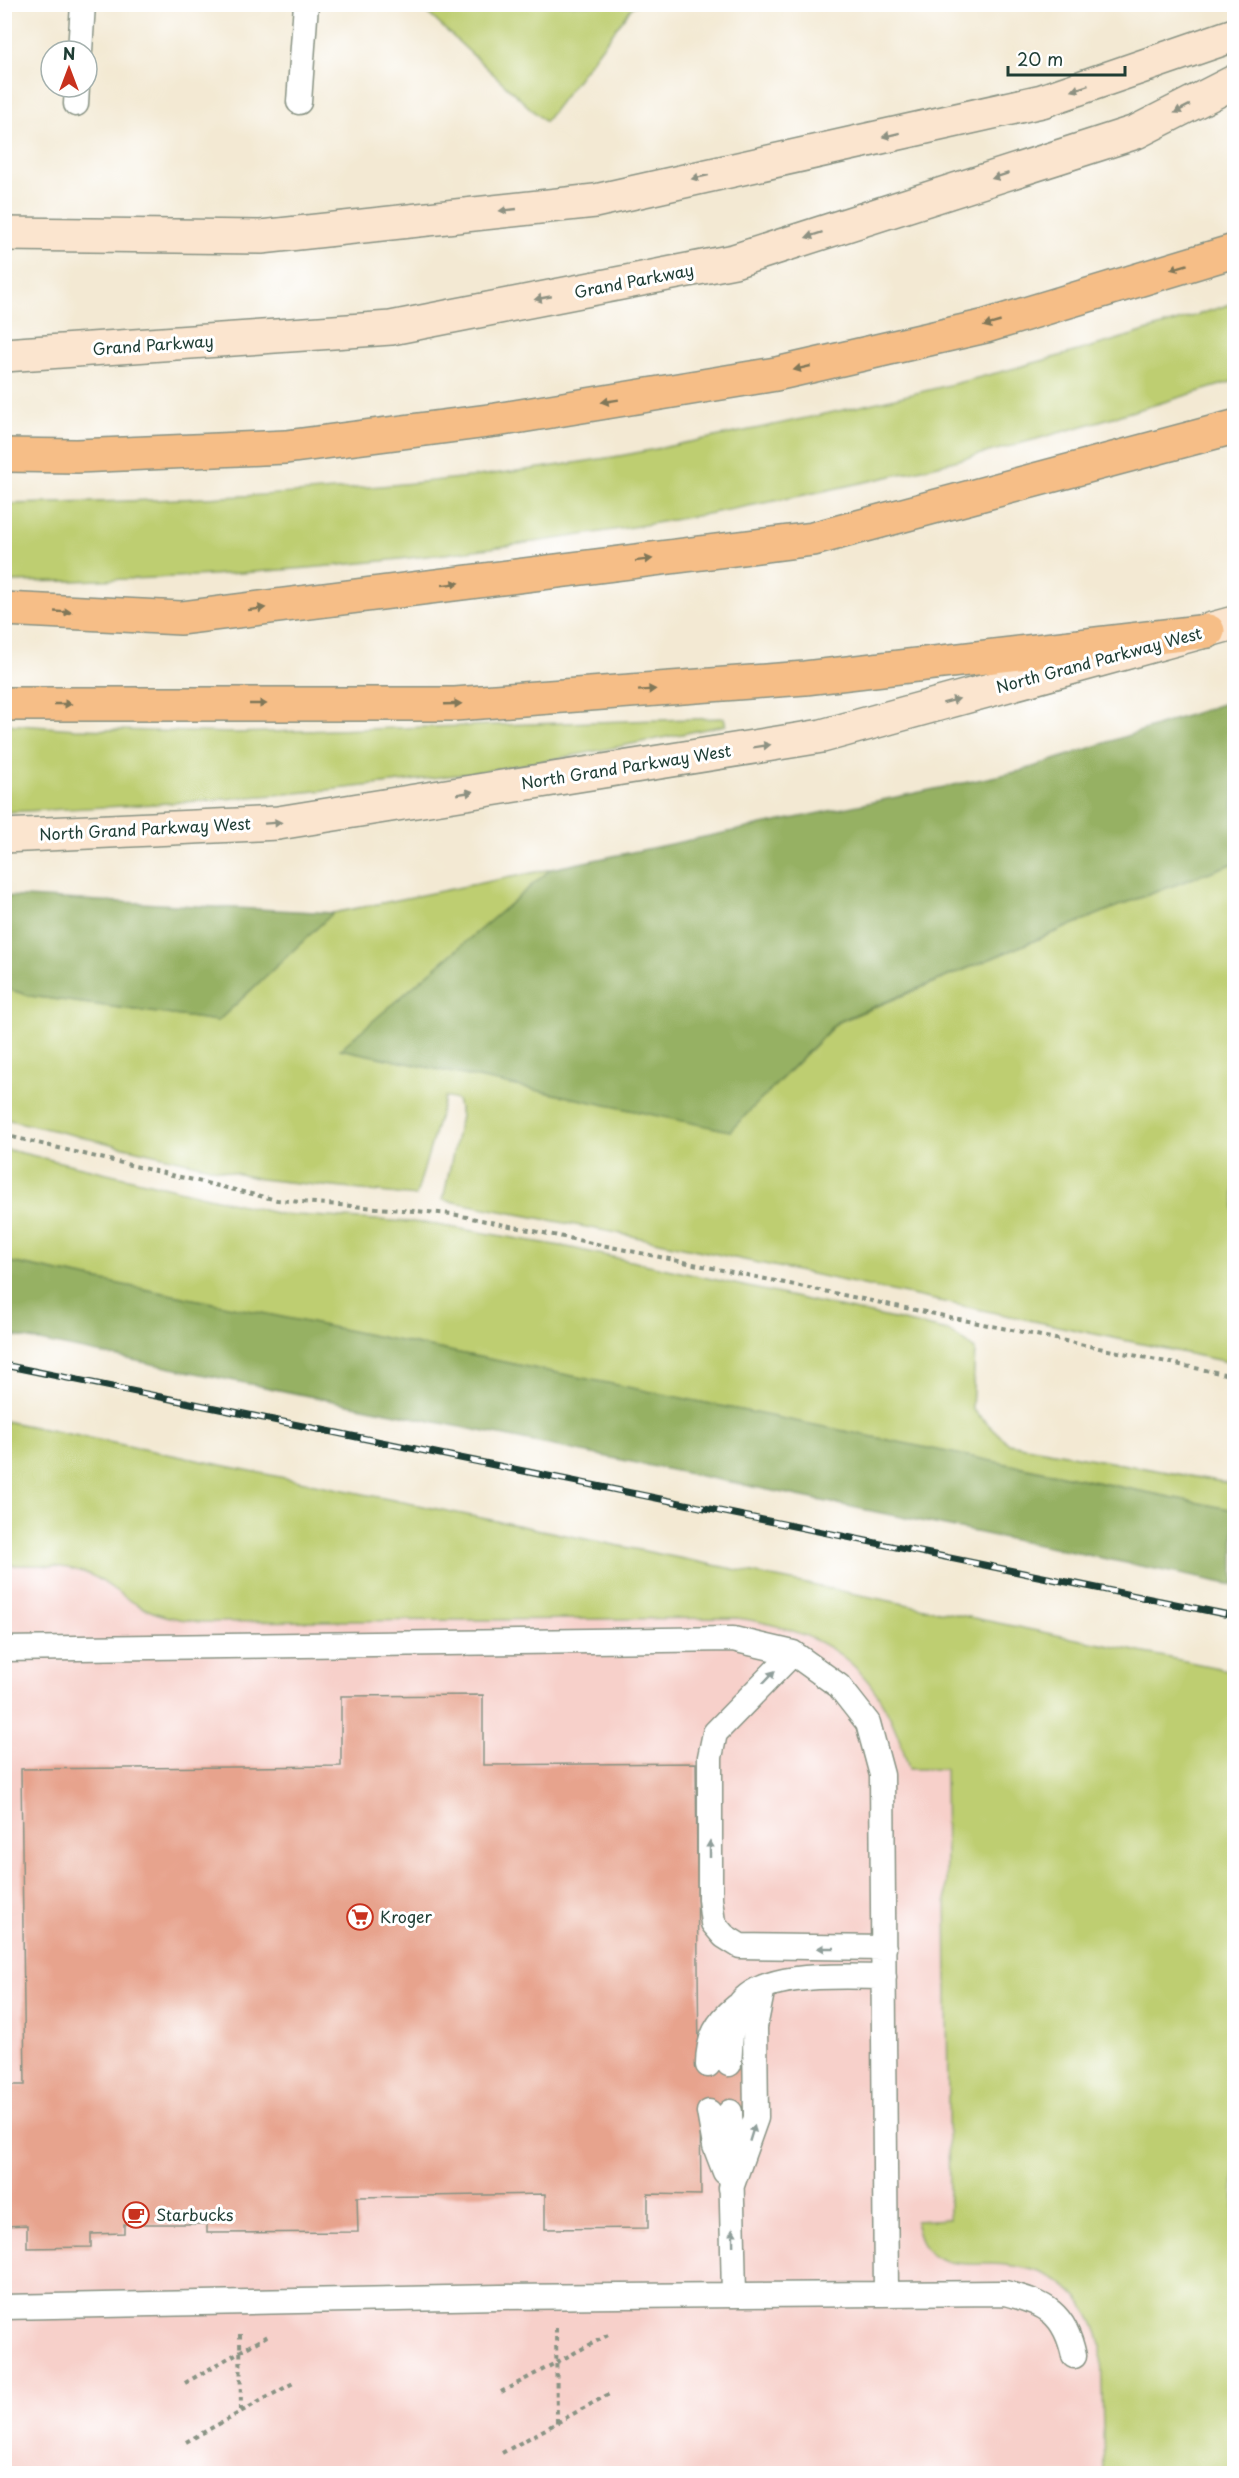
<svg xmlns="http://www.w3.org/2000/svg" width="1239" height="2478" viewBox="0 0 1239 2478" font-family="'Playpen Sans',sans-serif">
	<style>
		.built { fill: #f7d0ca }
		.green { fill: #bece71; stroke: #6e8652; stroke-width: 1.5 }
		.forest { fill: #96b163; stroke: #5a774c; stroke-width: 1.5 }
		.building { fill: #e7a38d }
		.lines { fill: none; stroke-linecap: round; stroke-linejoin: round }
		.service-casing { stroke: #899384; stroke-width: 27 }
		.secondary-casing { stroke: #899384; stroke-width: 36 }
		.motorway-casing { stroke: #899384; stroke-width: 36 }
		.path { stroke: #899384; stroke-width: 4; stroke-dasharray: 4.5 4.5; stroke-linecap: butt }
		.service { stroke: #fff; stroke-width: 24 }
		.secondary { stroke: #fbe5cf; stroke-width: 33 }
		.motorway { stroke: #f6be87; stroke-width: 33 }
		.rail-casing { stroke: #1f3d34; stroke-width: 7 }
		.rail { stroke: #fff; stroke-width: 4.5; stroke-dasharray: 14; stroke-linecap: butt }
		.oneway { fill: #8d9182 }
		.oneway2 { fill: #807759 }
		.oneway3 { fill: #8f9e9a }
		.labels { text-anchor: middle; stroke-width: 6; stroke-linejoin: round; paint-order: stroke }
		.street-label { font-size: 16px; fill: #1f3d34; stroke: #fff }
		.poi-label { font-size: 16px; fill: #1f3d34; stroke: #fff; text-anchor: start }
	</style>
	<rect width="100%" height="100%" fill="#fff"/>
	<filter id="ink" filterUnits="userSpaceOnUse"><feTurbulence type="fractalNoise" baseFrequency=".0167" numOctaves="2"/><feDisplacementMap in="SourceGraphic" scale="12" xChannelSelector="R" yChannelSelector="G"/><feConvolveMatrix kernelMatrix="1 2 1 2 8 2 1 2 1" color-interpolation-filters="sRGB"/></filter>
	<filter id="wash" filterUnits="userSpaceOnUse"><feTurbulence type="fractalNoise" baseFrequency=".008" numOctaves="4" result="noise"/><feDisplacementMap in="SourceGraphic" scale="24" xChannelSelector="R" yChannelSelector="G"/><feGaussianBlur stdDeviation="1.35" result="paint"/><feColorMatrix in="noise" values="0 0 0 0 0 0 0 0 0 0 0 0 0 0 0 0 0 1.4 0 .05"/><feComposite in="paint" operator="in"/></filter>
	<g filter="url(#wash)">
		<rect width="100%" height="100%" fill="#f3e9d3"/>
		<path class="built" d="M4,1421L1234,1671V2473H5Z"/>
		<path class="green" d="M419,5H637L633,6L545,122Z
			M1234,303V381C1128,413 1022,445 914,471C616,540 310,580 5,582V504C204,501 403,491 600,459C643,453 686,442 730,434C900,400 1069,358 1234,303Z
			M724,718L726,725C631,744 536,765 440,777C295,796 150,806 5,812V724L75,729L236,733Z
			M1234,863V1335L1228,1362L612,1232L443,1200L461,1116L457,1100L445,1097L416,1196L260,1179L5,1119V988L30,996L218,1021L333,913L551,869L341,1049L730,1131L837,1023L1118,906Z
			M5,1149L280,1214L425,1223L567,1247L948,1331L975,1349L972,1409L1009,1444L1234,1484V1510L5,1261Z
			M5,1421L1234,1671V2473H1104L1101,2344C1085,2285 1046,2265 988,2264C969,2264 950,2266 934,2256C921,2248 918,2234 915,2221L949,2219L945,1769H909C882,1673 837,1632 737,1618L200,1622C178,1619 157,1616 138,1605C123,1598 110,1585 95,1577C66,1563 36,1565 5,1565Z"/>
		<path class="forest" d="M1234,700V863L1118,906L837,1022L730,1131L340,1049L551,869L1021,771Z
			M4,896H5L333,913L218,1021L30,996L5,988Z
			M5,1261L1234,1510V1585L5,1334Z"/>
		<g id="blocks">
			<path class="building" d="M483,1695V1765L696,1763L699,2065L754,2064L755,2111L700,2112L701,2195L648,2194V2228L545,2229V2194L357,2197L358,2232L207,2233V2224H124V2233L91,2234V2247L27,2248V2225L4,2226V2098L7,2085H25L21,1769L341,1766V1696Z"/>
		</g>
	</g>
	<g filter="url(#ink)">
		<use href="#blocks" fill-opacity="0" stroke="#899384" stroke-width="1.5"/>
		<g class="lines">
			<g class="service-casing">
				<path id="service" d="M80,51L83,4
					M299,102L306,4
					M76,104L77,87
					M4,1649L733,1639L793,1653L839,1686L868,1723L882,1775L886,2293
					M793,1653L715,1733L710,1757V1899L713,1923L724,1936L740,1946L884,1948
					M729,2064C731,2047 729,2020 739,2005C762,1970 847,1977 884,1977
					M708,2065C708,2038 717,2022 737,2006
					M709,2112L715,2146L725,2172
					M730,2112L734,2295
					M731,2188L756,2118L755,2027L763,1987
					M4,2307L500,2297L1005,2293C1046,2303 1065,2313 1074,2356"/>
			</g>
			<g class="secondary-casing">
				<path id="secondary" d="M4,234L261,237L595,201L1042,101L1234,35
					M4,355L391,328L734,261L1136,132L1234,82
					M4,836L278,823L822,736L1234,623"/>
			</g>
			<g class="motorway-casing">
				<path id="motorway" d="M4,455L77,456L286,447L496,420L776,374L986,326L1234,251
					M4,609L181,618L813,539L1234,427
					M4,704H455L805,678L1208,631"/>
			</g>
			<path class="path" d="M4,1135L277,1200L452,1214L1234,1376
				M556,2328L557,2423
				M240,2334L241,2411
				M185,2383L267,2336
				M501,2392L610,2334
				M186,2442L295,2382
				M502,2453L611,2393"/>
			<use href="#service" class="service"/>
			<use href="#secondary" class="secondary"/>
			<use href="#motorway" class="motorway"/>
			<g class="rail-casing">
				<path id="rail" d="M4,1365L1234,1616"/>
			</g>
			<use href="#rail" class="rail"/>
		</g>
		<defs><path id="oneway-solid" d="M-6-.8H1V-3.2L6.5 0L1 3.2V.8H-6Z" transform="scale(1.5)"/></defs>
		<g class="oneway">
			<use href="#oneway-solid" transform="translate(1080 88) rotate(161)"/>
			<use href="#oneway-solid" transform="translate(1182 109) rotate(153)"/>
			<use href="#oneway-solid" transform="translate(891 135) rotate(167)"/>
			<use href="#oneway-solid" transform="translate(1000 176) rotate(162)"/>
			<use href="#oneway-solid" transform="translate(700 177) rotate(167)"/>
			<use href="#oneway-solid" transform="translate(508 210) rotate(174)"/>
			<use href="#oneway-solid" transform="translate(814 235) rotate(162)"/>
			<use href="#oneway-solid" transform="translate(543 298) rotate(169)"/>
			<use href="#oneway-solid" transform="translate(951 701) rotate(-15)"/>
			<use href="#oneway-solid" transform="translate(762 746) rotate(-9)"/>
			<use href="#oneway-solid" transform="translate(465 793) rotate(-9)"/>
			<use href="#oneway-solid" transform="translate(273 823) rotate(-4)"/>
		</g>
		<g class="oneway2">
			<use href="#oneway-solid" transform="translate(1179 267) rotate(163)"/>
			<use href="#oneway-solid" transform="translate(992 324) rotate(164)"/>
			<use href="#oneway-solid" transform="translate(802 368) rotate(167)"/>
			<use href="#oneway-solid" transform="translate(610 401) rotate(171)"/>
			<use href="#oneway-solid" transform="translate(644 560) rotate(-7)"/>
			<use href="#oneway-solid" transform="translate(451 584) rotate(-7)"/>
			<use href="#oneway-solid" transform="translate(257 609) rotate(-7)"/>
			<use href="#oneway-solid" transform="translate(63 612) rotate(3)"/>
			<use href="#oneway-solid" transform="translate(647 690) rotate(-4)"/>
			<use href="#oneway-solid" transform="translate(63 704)"/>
			<use href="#oneway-solid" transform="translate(258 704)"/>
			<use href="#oneway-solid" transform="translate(453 704) rotate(-2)"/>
		</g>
		<g class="oneway3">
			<use href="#oneway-solid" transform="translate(769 1677) rotate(-46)"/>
			<use href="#oneway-solid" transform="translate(710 1849) rotate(-90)"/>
			<use href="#oneway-solid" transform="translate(826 1948) rotate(180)"/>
			<use href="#oneway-solid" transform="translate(752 2133) rotate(-73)"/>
			<use href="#oneway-solid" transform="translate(733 2237) rotate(-91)"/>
		</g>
	</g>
	<defs>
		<g id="supermarket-ring" transform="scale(1.35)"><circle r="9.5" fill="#fff" stroke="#c8321e" stroke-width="1.5"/><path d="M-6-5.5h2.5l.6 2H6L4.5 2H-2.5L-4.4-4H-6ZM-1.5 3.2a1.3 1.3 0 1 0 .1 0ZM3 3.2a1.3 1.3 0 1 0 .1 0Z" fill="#c8321e"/></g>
		<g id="cafe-ring" transform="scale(1.35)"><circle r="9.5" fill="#fff" stroke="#c8321e" stroke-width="1.5"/><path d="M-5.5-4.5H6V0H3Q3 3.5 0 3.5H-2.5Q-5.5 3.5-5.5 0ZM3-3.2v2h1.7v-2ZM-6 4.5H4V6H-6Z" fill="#c8321e"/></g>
	</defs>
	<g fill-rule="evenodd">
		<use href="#supermarket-ring" x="360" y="1917"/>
		<use href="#cafe-ring" x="136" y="2215"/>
	</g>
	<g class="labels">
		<g class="street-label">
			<text transform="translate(634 281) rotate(-11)" y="6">Grand Parkway</text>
			<text transform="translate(153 345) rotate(-4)" y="6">Grand Parkway</text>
			<text transform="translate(1099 660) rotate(-15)" y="6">North Grand Parkway West</text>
			<text transform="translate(626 767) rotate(-9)" y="6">North Grand Parkway West</text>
			<text transform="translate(145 829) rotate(-3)" y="6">North Grand Parkway West</text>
		</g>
		<g class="poi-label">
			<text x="380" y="1923">Kroger</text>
			<text x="156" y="2221">Starbucks</text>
		</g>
	</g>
	<rect width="1239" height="2478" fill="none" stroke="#fff" stroke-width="24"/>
	<g transform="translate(69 69)"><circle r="28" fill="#ffffff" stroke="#a5b1ae" stroke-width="1.5"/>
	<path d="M0-4.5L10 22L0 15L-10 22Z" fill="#c8321e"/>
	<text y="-9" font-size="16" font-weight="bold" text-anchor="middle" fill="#1f3d34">N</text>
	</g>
	<path d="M1008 66v9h117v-9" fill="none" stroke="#1f3d34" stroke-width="3"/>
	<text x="1017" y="66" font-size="18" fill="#1f3d34" stroke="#ffffff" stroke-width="4.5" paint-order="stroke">20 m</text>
</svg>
